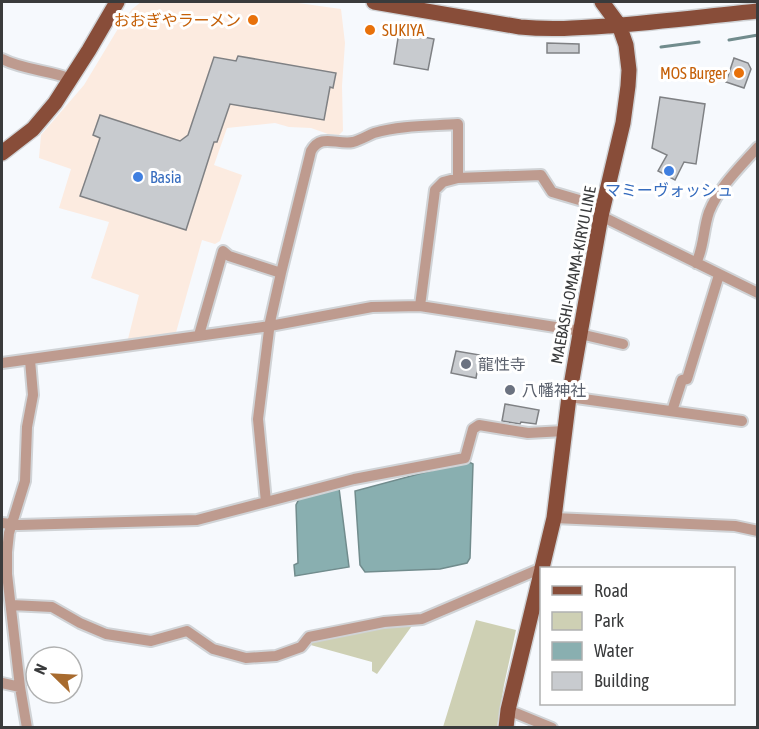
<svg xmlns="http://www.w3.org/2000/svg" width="759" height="729" viewBox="0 0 759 729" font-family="'Asap Condensed','Noto Sans JP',sans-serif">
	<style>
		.commercial { fill: #fcebe0 }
		.green { fill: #ced0b4 }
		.water { fill: #89afb0; stroke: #718c8d; stroke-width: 1.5 }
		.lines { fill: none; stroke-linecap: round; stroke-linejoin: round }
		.stream { stroke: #718c8d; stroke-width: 3 }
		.building { fill: #c8cbcf; stroke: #7f8184; stroke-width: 1.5 }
		.minor-casing { stroke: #d0d3d6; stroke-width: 14 }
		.primary-casing { stroke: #d0d3d6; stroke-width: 18 }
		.minor { stroke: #be9b8f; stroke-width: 10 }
		.primary { stroke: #884d39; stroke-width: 15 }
		.food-dot { fill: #e8710a; stroke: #fff; stroke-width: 2 }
		.shop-dot { fill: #3f7fe0; stroke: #fff; stroke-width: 2 }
		.worship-dot { fill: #6b7280; stroke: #fff; stroke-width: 2 }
		.labels { text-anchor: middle; stroke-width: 6; stroke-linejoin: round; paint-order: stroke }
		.food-label { font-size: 16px; fill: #c56008; stroke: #fff; text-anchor: end }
		.shop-label { font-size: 16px; fill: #366cbe; stroke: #fff; text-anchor: start }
		.street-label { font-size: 16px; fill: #3a3b3c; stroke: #fff }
		.worship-label { font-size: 16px; fill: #5b616d; stroke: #fff; text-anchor: start }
	</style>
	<rect width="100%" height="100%" fill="#f6f9fd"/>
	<path class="commercial" d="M141,2H291L341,9L345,43L342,86L343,131L339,135L328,134L311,128L289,127L275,123L227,128L214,165L242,175L220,241L215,244L202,240L175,336L127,343L139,295L91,278L109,222L59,208L71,169L39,158L41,135L84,85L119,27L132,9Z"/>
	<path class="green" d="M476,620L516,630L504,685L497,727H443Z
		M414,623L377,674L372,671V662L307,644L313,639L384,624Z"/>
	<path class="water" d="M467,461L473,464L470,558L467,563L440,569L365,572L360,565L355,491Z
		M339,488L349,567L295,576L294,565L298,563L296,505L299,499Z"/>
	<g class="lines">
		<path class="stream" d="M729,40L758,35
			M661,47L699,42"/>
	</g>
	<path class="building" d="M399,32L434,39L428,70L394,64Z
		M547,43L579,44V53H547Z
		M238,56L336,73L333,88L330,87L324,120L230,104L217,142H214L186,230L80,196L100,138L93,135L100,115L180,141L188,135L214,57L236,61Z
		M734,58L748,63L751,69L744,88L726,82Z
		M660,97L705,104L696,164L684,162L675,180L658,171L667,155L652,148Z
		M456,351L480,355L476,378L451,373Z
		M505,404L539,410L536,424L521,422L520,424L502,421Z"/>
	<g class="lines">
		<g class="minor-casing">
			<path id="minor" d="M2,59C23,70 49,70 71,79
				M601,216L758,293
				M696,263C704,248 703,229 709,212C719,187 740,167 758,147
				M420,306L435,190L443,182L458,178L541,175L552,192L603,207
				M580,334L623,344
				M199,335L223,251L229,256L281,273
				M2,363L270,326L372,307L420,306L581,331
				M569,397L742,421
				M672,411L682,380L687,379L719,275
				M266,502L258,419L270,322L281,273L311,151C321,133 336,145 353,142C360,140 367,136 374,133C401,125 430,126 458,124V178
				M554,518L735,526L758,531
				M2,523L19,525L197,520L354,479L465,458L473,429L479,425L528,433L564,431
				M11,605L52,607L80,623L106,634L151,641L187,631L213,649L246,658L276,656L301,647L309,637L384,622L422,619L542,568
				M2,683L20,687
				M508,710L552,728
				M27,728L20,687L7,574V552L9,533L25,481L27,427L33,395L30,360"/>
		</g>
		<g class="primary-casing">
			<path id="primary" d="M374,2L520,27C550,30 579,28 609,26C658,22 708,16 758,11
				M2,153L33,129L55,103L89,50L117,2
				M542,568L554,518L569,397L580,334L601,216L623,123L628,86L629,70L626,45L619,25L602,2
				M506,728L508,710L542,569"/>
		</g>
		<use href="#minor" class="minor"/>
		<use href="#primary" class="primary"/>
	</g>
	<g class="food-dot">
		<circle cx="253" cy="20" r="6"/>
		<circle cx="370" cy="30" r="6"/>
		<circle cx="739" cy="73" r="6"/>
	</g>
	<g class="shop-dot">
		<circle cx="669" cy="171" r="6"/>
		<circle cx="138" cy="177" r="6"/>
	</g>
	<g class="worship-dot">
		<circle cx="466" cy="364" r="6"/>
		<circle cx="510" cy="390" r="6"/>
	</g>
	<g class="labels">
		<g class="food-label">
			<text x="241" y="26">おおぎやラーメン</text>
			<text x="382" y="36" text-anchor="start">SUKIYA</text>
			<text x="727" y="79">MOS Burger</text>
		</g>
		<g class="shop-label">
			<text x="150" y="183">Basia</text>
			<text x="669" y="196" text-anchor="middle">マミーヴォッシュ</text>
		</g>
		<g class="street-label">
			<text transform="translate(573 275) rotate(-79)" y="6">MAEBASHI-OMAMA-KIRYU LINE</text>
		</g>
		<g class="worship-label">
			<text x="478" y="370">龍性寺</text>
			<text x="522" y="396">八幡神社</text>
		</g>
	</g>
	<rect width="759" height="729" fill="none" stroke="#3a3b3c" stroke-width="6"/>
	<rect x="540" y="567" width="195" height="138" fill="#ffffff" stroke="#b0b1b1" stroke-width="1.5"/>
	<rect x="552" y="586" width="30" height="9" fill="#884d39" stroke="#b0b1b1" stroke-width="1.5"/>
	<text x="594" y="597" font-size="18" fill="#3a3b3c">Road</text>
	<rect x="552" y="612" width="30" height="18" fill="#ced0b4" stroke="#b0b1b1" stroke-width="1.5"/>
	<text x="594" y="627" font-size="18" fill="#3a3b3c">Park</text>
	<rect x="552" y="642" width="30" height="18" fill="#89afb0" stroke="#b0b1b1" stroke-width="1.5"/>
	<text x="594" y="657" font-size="18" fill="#3a3b3c">Water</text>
	<rect x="552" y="672" width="30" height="18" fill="#c8cbcf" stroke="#b0b1b1" stroke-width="1.5"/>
	<text x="594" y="687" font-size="18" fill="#3a3b3c">Building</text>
	<g transform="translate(54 675) rotate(294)"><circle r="28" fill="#ffffff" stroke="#b0b1b1" stroke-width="1.5"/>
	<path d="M0-4.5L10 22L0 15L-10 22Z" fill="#a86b2f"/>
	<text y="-9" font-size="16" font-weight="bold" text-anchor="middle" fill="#3a3b3c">N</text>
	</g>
</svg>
